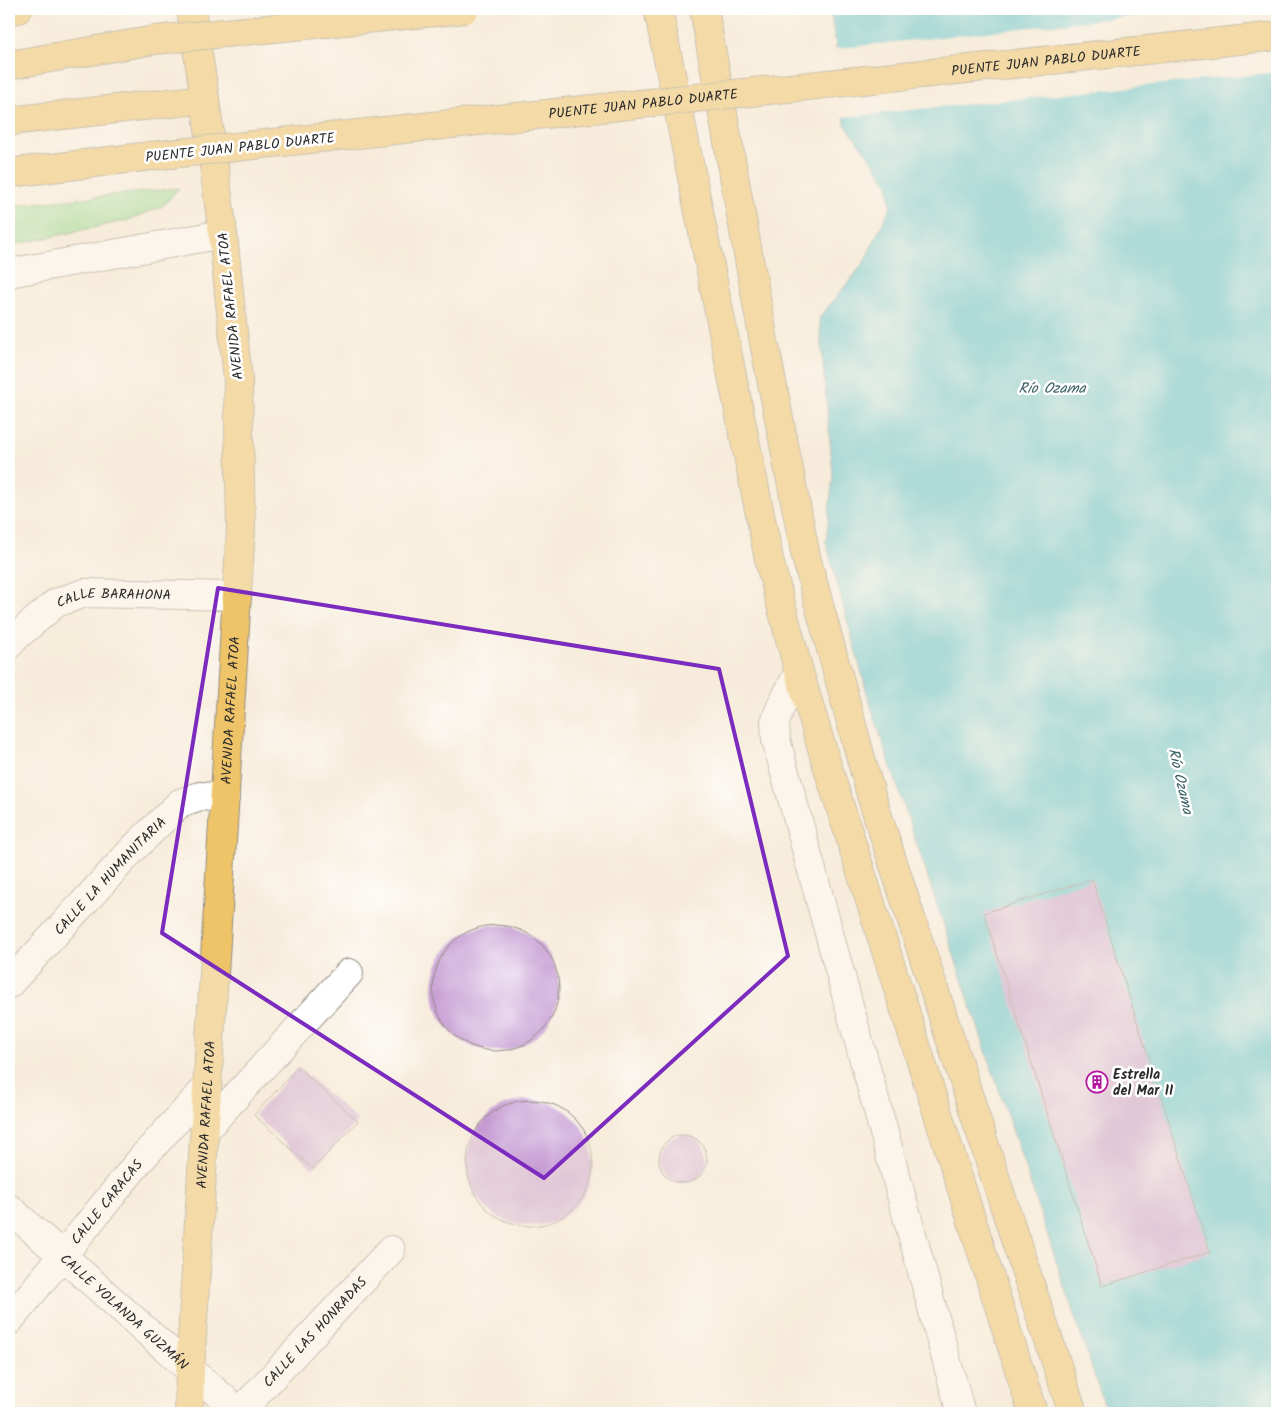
<svg xmlns="http://www.w3.org/2000/svg" width="1286" height="1422" viewBox="0 0 1286 1422" font-family="Kalam,sans-serif">
	<style>
		.green { fill: #95da93; stroke: #60825f }
		.water { fill: #59c5d3; stroke: #42787f }
		.pier { fill: #f7ecdb }
		.building { fill: #c69bd3 }
		.lines { fill: none; stroke-linecap: round; stroke-linejoin: round }
		.minor-casing { stroke: #918c83; stroke-width: 30 }
		.major-casing { stroke: #918c83; stroke-width: 30 }
		.highway-casing { stroke: #918c83; stroke-width: 30 }
		.minor { stroke: #fff; stroke-width: 28 }
		.major { stroke: #efc469; stroke-width: 28 }
		.highway { stroke: #efc469; stroke-width: 28 }
		.highway-bridge-casing { stroke: #918c83; stroke-width: 30; stroke-linecap: butt }
		.highway-bridge { stroke: #efc469; stroke-width: 28 }
		.marked { fill: none; stroke: #7b2cbf; stroke-width: 4; stroke-linejoin: round }
		.labels { text-anchor: middle; stroke-width: 5; stroke-linejoin: round; paint-order: stroke }
		.street-label { font-size: 14px; fill: #2b2b2b; stroke: #fff }
		.poi-label { font-size: 14px; font-weight: bold; fill: #2b2b2b; stroke: #fff; text-anchor: start }
		.water-label { font-size: 15px; font-style: italic; fill: #3b6166; stroke: #fff }
	</style>
	<rect width="100%" height="100%" fill="#fff"/>
	<filter id="ink" filterUnits="userSpaceOnUse"><feTurbulence type="fractalNoise" baseFrequency=".02" numOctaves="2"/><feDisplacementMap in="SourceGraphic" scale="10" xChannelSelector="R" yChannelSelector="G"/><feConvolveMatrix kernelMatrix="1 2 1 2 8 2 1 2 1" color-interpolation-filters="sRGB"/></filter>
	<filter id="wash" filterUnits="userSpaceOnUse"><feTurbulence type="fractalNoise" baseFrequency=".0096" numOctaves="4" result="noise"/><feDisplacementMap in="SourceGraphic" scale="20" xChannelSelector="R" yChannelSelector="G"/><feGaussianBlur stdDeviation="1.12" result="paint"/><feColorMatrix in="noise" values="0 0 0 0 0 0 0 0 0 0 0 0 0 0 0 0 0 1.4 0 .05"/><feComposite in="paint" operator="in"/></filter>
	<g filter="url(#wash)">
		<rect width="100%" height="100%" fill="#f7ecdb"/>
		<path class="green" d="M179,188L163,206L129,220L9,246V206Z"/>
		<path class="water" d="M830,9H1277V1413H1107L870,704L826,542L833,475L819,318L863,264L891,206L888,183L845,124L842,82Z"/>
		<path class="pier" d="M1197,9H1277V72L842,117L839,82L834,49Z"/>
		<g id="blocks">
			<path class="building" d="M1092,879L1210,1252L1102,1286L984,913Z
				M433 988a63 63 0 1 1 126 0a63 63 0 1 1-126 0Z
				M298,1067L358,1121L313,1169L254,1115Z
				M467 1163a63 63 0 1 1 126 0a63 63 0 1 1-126 0Z
				M659 1159a24 24 0 1 1 48 0a24 24 0 1 1-48 0Z"/>
		</g>
	</g>
	<g filter="url(#ink)">
		<use href="#blocks" fill-opacity="0" stroke="#918c83" stroke-width="1"/>
		<g class="lines">
			<g class="minor-casing">
				<g id="minor">
					<path d="M9,273L223,234"/>
					<path id="s1" d="M9,645L18,635L56,603L84,593L237,596"/>
					<path d="M799,672L781,706L775,722L776,740L961,1413"/>
					<path id="s2" d="M9,984L133,849L180,803L200,796L225,798"/>
					<path d="M205,1130L349,973"/>
					<path id="s3" d="M9,1208L190,1370L241,1413"/>
					<path id="s4" d="M9,1321L142,1158L207,1087"/>
					<path id="s5" d="M239,1413L391,1250"/>
				</g>
			</g>
			<g class="major-casing">
				<g id="major">
					<path d="M658,9L770,564L799,672L831,778L1033,1413"/>
					<path d="M704,9L764,342L806,557L871,795L1023,1263L1073,1413"/>
					<path id="s6" d="M189,1413L190,1370L241,528L238,380L223,234L205,99L191,9"/>
				</g>
			</g>
			<g class="highway-casing">
				<path id="highway" d="M9,10L18,9
					M9,65L155,40
					M9,121L205,99
					M9,173L151,156"/>
			</g>
			<use href="#minor" class="minor"/>
			<use href="#major" class="major"/>
			<use href="#highway" class="highway"/>
			<g class="highway-bridge-casing">
				<g id="highway-bridge">
					<path d="M155,40L465,9"/>
					<path id="s7" d="M151,156L1277,36"/>
				</g>
			</g>
			<use href="#highway-bridge" class="highway-bridge"/>
		</g>
	</g>
	<path d="M0 0H1286V1422H0ZM218,588L719,669L788,956L544,1178L162,933Z" fill="#f7ecdb" fill-opacity=".55" fill-rule="evenodd"/>
	<path class="marked" d="M218,588L719,669L788,956L544,1178L162,933Z"/>
	<defs>
		<g id="building-ring" transform="scale(1.125)"><circle r="9.5" fill="#fff" stroke="#b5179e" stroke-width="1.5"/><path d="M-4-6H4V6H1V3H-1V6H-4ZM-2.5-4.3h1.7v1.8h-1.7ZM.8-4.3h1.7v1.8H.8ZM-2.5-1h1.7V.8h-1.7ZM.8-1h1.7V.8H.8Z" fill="#b5179e"/></g>
	</defs>
	<g fill-rule="evenodd">
		<use href="#building-ring" x="1097" y="1082"/>
	</g>
	<g class="labels">
		<g class="street-label">
			<text dy="5" stroke="none"><textPath href="#s7" startOffset="900">PUENTE JUAN PABLO DUARTE</textPath></text>
			<text dy="5" stroke="none"><textPath href="#s7" startOffset="495">PUENTE JUAN PABLO DUARTE</textPath></text>
			<text transform="translate(240 147) rotate(-6)" y="5">PUENTE JUAN PABLO DUARTE</text>
			<text transform="translate(230 306) rotate(-96)" y="5">AVENIDA RAFAEL ATOA</text>
			<text dy="5" stroke="none"><textPath href="#s1" startOffset="122">CALLE BARAHONA</textPath></text>
			<text dy="5" stroke="none"><textPath href="#s6" startOffset="704">AVENIDA RAFAEL ATOA</textPath></text>
			<text dy="5" stroke="none"><textPath href="#s2" startOffset="148">CALLE LA HUMANITARIA</textPath></text>
			<text dy="5" stroke="none"><textPath href="#s6" startOffset="299">AVENIDA RAFAEL ATOA</textPath></text>
			<text dy="5" stroke="none"><textPath href="#s4" startOffset="154">CALLE CARACAS</textPath></text>
			<text dy="5" stroke="none"><textPath href="#s3" startOffset="155">CALLE YOLANDA GUZMÁN</textPath></text>
			<text dy="5" stroke="none"><textPath href="#s5" startOffset="111">CALLE LAS HONRADAS</textPath></text>
		</g>
		<g class="poi-label">
			<text x="1113" y="1079">Estrella<tspan x="1113" dy="16">del Mar II</tspan></text>
		</g>
		<g class="water-label">
			<text x="1052" y="393">Río Ozama</text>
			<text transform="translate(1181 781) rotate(77)" y="5">Río Ozama</text>
		</g>
	</g>
	<rect width="1286" height="1422" fill="none" stroke="#fff" stroke-width="30"/>
</svg>
